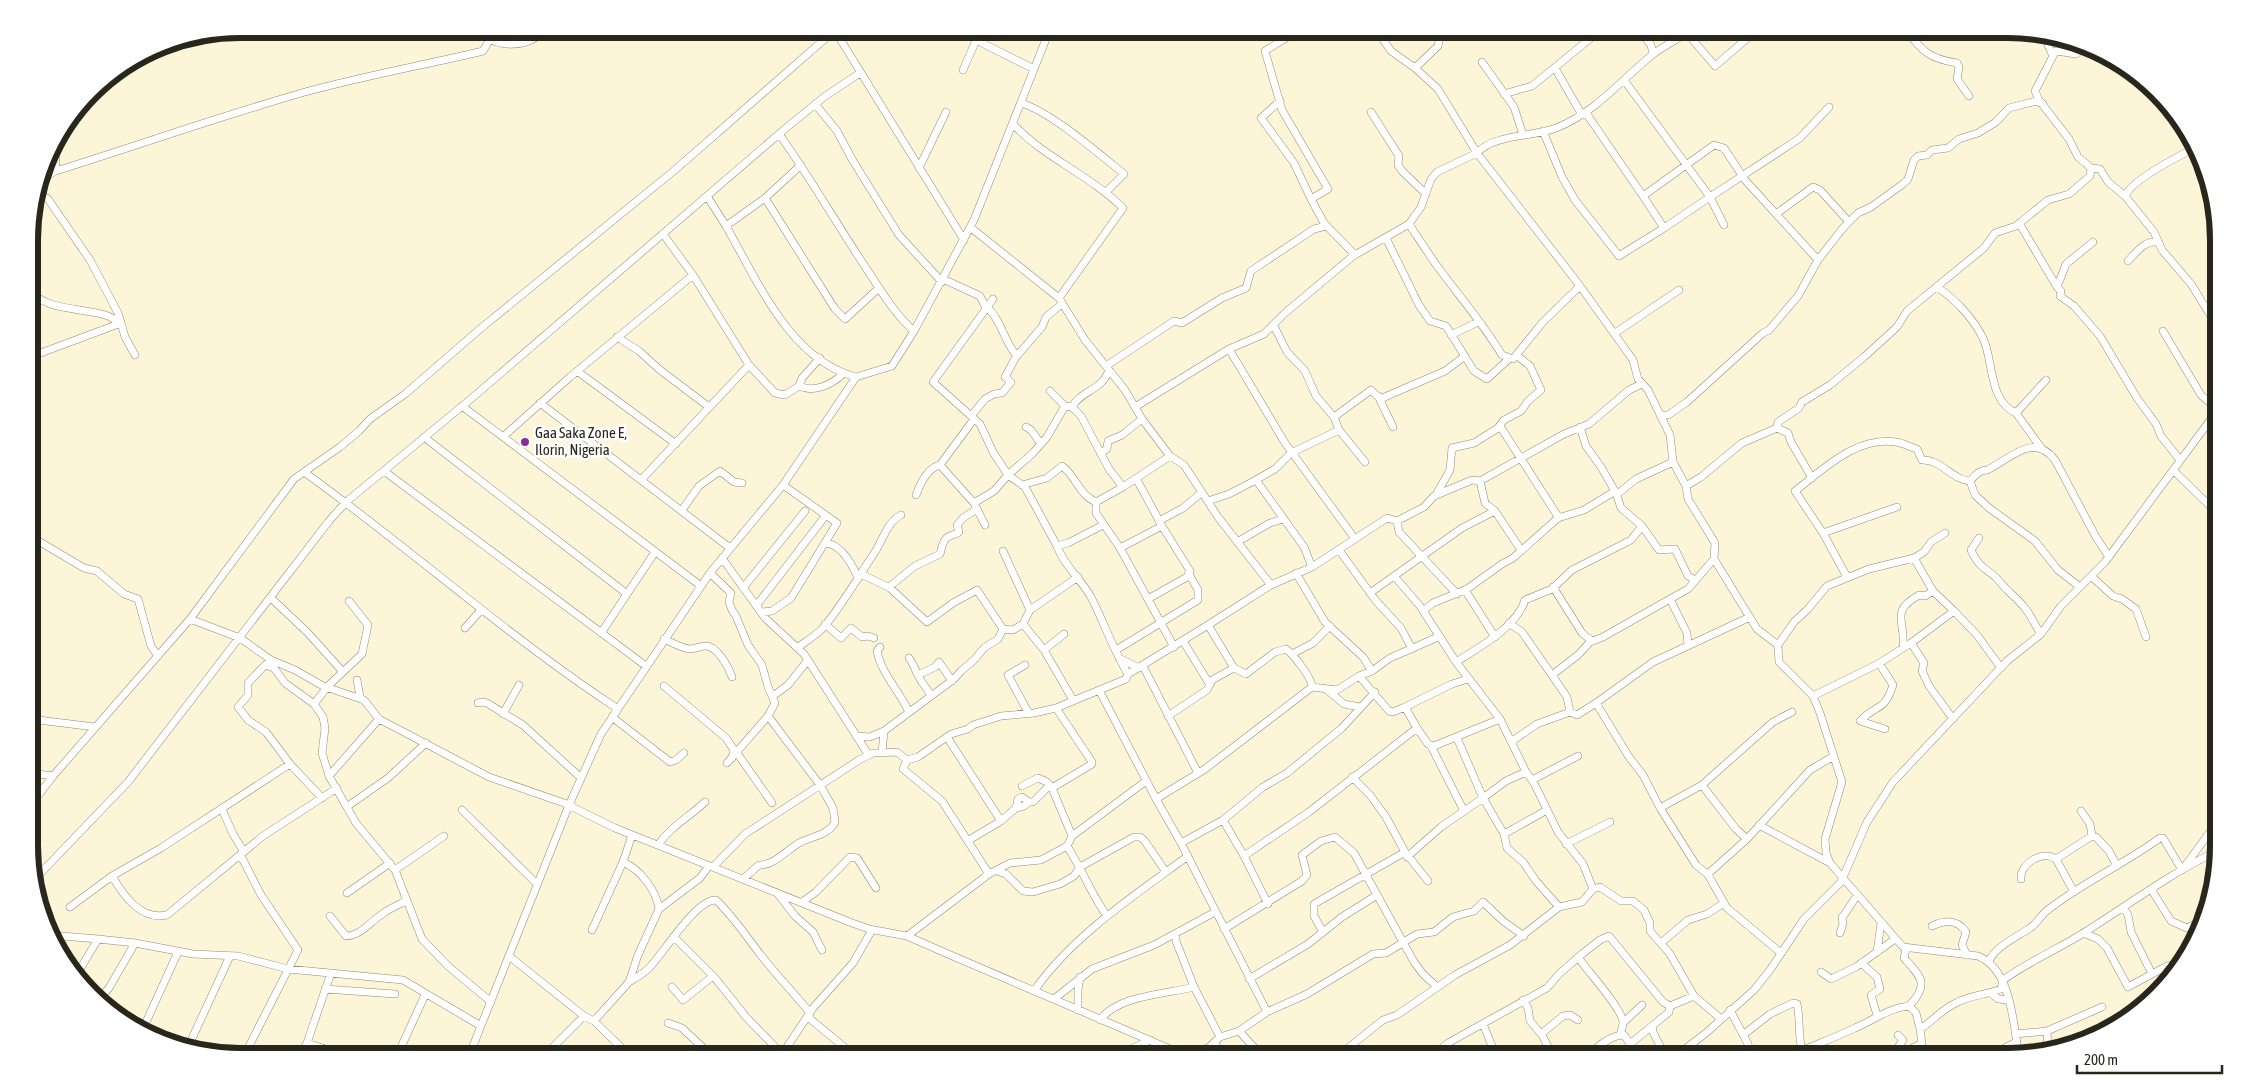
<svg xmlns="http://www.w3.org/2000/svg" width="2247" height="1085" viewBox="0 0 2247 1085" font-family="'Asap Condensed',sans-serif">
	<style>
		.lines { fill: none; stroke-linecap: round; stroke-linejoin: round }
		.minor-casing { stroke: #928b70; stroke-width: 8 }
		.minor { stroke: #fff; stroke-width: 7 }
		.poi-dot { fill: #8b2b94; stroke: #fff; stroke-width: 2 }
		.labels { text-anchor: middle; stroke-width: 5; stroke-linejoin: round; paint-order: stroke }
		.poi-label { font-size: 15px; fill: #29261b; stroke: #fff; text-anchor: start }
		.rim { fill: none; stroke: #29261b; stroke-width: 6 }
	</style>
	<rect width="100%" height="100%" fill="#fdf5d8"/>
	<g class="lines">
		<g class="minor-casing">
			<path id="minor" d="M834,29L964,240
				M1300,29L1265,51L1282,110L1328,189L1311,199L1324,223L1355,255
				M1376,29L1391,51L1415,68L1438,89L1477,153L1580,286L1633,360L1638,379L1648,390L1670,435L1673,462L1686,486L1688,499L1715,543L1714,559L1757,629L1778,645
				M1638,29L1651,45L1653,54
				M1906,29C1921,51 1930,59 1957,63L1959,67L1957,79L1969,96
				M2048,38V45L2053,56L2035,91L2039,100L2069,139L2078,157L2091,168L2100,169L2108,182L2125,196
				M490,39C501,46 521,46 533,39C538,37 542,32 546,29
				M976,40L1034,69
				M2053,56L2056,51L2076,54L2084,47
				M1482,62L1514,107L1523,135
				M1415,68L1438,46L1440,36L1437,29
				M1555,68L1582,115
				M963,70L981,29
				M1624,80L1710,197L1800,138L1829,107
				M1504,94L1532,86L1602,29
				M1280,101L1261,118L1294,163L1311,199
				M1021,103C1051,112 1098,153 1124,174L1107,191
				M815,104L837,131L853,161L899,235L942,282
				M1371,112L1399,156L1398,165L1402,171L1426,194
				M1586,113L1643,196
				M1013,124C1043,157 1090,175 1123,208L1059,298
				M1543,131L1562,177L1575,200L1619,256L1664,228L1643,196L1714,145L1724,148L1745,180L1818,260
				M779,134C810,177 836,223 866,268C880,289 895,315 914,331
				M55,140L56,171
				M2193,149C2177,157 2132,180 2125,196L2154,232L2162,250L2191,284L2217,326
				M919,168L946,112
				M42,178L56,171C139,145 221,116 305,92C364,76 424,65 483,51L496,29
				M707,196L726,226L765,198L801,165
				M765,198L835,309L845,319L879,288
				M1776,214L1813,187L1820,190L1849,222
				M2019,223L2057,287
				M1409,224C1419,239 1429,255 1440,270C1461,298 1484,325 1502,355L1513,359L1543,322L1580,286
				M726,226C757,280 790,360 856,377
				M970,227L1059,298L1085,340L1125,390L1142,419L1170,456L1184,465L1218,517L1271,585L1312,567L1387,518L1397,521L1424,507L1434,496L1472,480L1480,481L1564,434L1589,424L1629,390L1642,384
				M1664,228L1710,197L1724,225
				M1386,238L1419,305L1430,321L1446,326L1474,371L1487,379L1510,358
				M2093,242L2066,264L2057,287L2061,291L2060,296L2074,306L2100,336L2137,398L2156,424L2161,436L2180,460
				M2128,261C2136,253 2146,238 2159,243
				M943,279L980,296L986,308
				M1937,287C1955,299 1973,318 1983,338C1994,362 1988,400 2016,413
				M29,288C45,317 106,304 119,324
				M993,299L933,382L980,424L993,452L1008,475L1033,453L1047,437L1065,406L1072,407L1081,416L1109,469L1123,487L1170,456
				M987,307C1001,319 1004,342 1017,356
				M121,323L125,337L135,355
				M2163,331L2201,395L2210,403L2216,413
				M1615,333L1679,290
				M1451,335L1478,322
				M617,337L639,351L660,370L709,407
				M1229,349L1285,443L1355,539
				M30,357L121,323L118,313L90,260L48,199L38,192
				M749,365L775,393L785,395L799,386C814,393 831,385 843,374
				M1106,366L1174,321L1182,323L1222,298L1246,288L1251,271L1314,229L1327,226
				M577,371L676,444
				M799,386L802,378L820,358
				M1050,391L1065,406
				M1378,396L1393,427
				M540,403L730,548
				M462,406L701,586
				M1072,407C1081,390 1102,391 1109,370
				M1135,407L1229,349L1264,334L1285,313L1353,256L1409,224L1421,207L1431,179L1437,172L1477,153C1494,134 1533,137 1556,128C1595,113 1620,81 1652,55C1662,47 1676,40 1687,33L1715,66L1751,35L1767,29
				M1661,415H1668L1687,402L1763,333L1769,330L1798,296L1818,260L1843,228L1858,213L1871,207L1903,184L1908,179L1914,160L1918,156L1927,155L1932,150L1948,148L1959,139L1978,133L1996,122L2009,108L2036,101L2043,104
				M971,416L985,399L994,394L1002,393L1011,382L1005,377L1016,357L1042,327L1046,317L1062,304
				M1334,417L1371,390L1380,399L1445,371L1465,356
				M974,419L940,465L974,503
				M1500,426L1559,518
				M1026,427L1031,430L1041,444
				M1580,427L1586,446L1601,467L1616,493L1621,508L1642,526L1659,550L1675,549L1688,576L1695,580
				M1777,428L1788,433L1791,442L1812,478
				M1339,430L1365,462
				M504,436L570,377L693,275L663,234
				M424,437L627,594
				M2042,449L2016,413L2046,380
				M1100,453L1107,449L1108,441L1122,435L1142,419
				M2173,470L2211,507L2217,508
				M384,471L646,666
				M304,472C410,548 508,637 618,709
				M642,479L749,365L693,275
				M1256,480L1304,547L1312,567
				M1480,481L1485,503L1495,511L1521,550
				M1022,485L1047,478L1062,466C1076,476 1079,495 1096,502
				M1686,486L1701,477L1742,443L1777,428L1778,422L1799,408L1802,402L1830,385L1864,357L1897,327L1907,311L1984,248L1995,233L2016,226L2048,200L2069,194L2090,176L2091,168
				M1123,487L1096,502V513L1120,548L1174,647
				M916,495C920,484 927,468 940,465
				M1436,495L1450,470L1452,448L1474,443L1498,428L1504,420L1521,411L1528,401L1541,390L1530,366L1516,355
				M1208,501L1229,494L1254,481L1275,469L1291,453L1339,430L1334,417L1316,396L1305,371L1287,352L1274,326
				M682,510L699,486L720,471L734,482L742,483
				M1159,521L1183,508L1201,493
				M1397,521L1399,532L1457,594
				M985,525L974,503L994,491L1008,475L1025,487L1057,546L1068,543L1103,525
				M1823,533L1897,507
				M30,536L84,568L97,571L124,594L138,599L151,646L158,656
				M1979,538L1971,550C1981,572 1989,568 2000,582C2007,591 2017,598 2024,607C2030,613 2035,626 2041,634
				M1237,542L1270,523L1283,519
				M826,543C842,545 852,564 858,578
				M1120,548L1162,526L1137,480
				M1339,550L1376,601L1401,628L1412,649
				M1003,551L1030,610L1078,577
				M722,558L765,618L804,654L868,754
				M1914,558L1933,591L1954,611
				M710,573L731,593L729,602L732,610L736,616L748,645L762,665L768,687L775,703L768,716L727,763
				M1296,573L1325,622L1363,657L1372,671L1390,658L1438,637
				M861,574L890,588L927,622L953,603L977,590L1003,629
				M1394,576L1420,606L1456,662L1500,719L1526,772L1506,781L1483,798L1457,738
				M2091,576L2113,596L2122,599L2136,609L2146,637
				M1847,577L1823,533L1795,491C1824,469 1856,436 1896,442C1903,443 1910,447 1917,449L1922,460C1941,459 1952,480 1970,481
				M889,587L915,566L940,554C943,544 943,538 952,535C955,534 957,534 959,532L957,525L963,518L977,509
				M1553,587L1582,633L1592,641
				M2080,587L2058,570L2035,541L1989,508L1975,495L1970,481C1973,478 1977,472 1982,471C1987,469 1984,472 1989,469C2011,458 2034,432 2055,460L2096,537L2109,557
				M743,588L805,511
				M1465,590L1495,637
				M1370,593L1462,528L1495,511
				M271,598L308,633L343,672
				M1148,599L1187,577L1190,571L1162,526
				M756,606L823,519
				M1030,610L1023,624L1044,650L1073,700
				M1423,611L1433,603L1467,589L1502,564L1513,558L1558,518L1584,510L1612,493L1620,492L1636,479L1673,462
				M761,612L772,611L791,598L837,523L783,485
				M1750,617L1653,662L1596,703L1629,757L1643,775L1660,808L1696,865L1706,873H1709L1747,839L1810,770L1834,756
				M190,619L240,638L271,660L295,670L323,686L364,700L379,719L489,777L564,803L615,828L852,923L869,929L907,936L948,954L1184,1055L1199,1053L1209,1047L1220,1037L1239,1031L1267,1012L1307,994L1373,954L1386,953L1417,934L1434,932L1453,917L1474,911L1483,902L1503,921L1524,936
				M1509,623L1522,632L1567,697L1570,712
				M825,624L841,638L851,628L862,637L868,636L874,638
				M1208,625L1271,585
				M465,628L481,610
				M601,633L655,552
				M664,639C673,643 681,648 690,649C696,649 700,646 705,646C717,645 729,668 732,677
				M1183,641L1210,685
				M1688,646L1687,633L1670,599L1688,589L1714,559
				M880,647L877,651C881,673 900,692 909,712
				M797,648C805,642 815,636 822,629C842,606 858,577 875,552C883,540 887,522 901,515
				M1903,648C1906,621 1889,612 1919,595L1925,596L1933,591
				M1044,650L1064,634
				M1116,650L1198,600V590L1189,574
				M1292,654L1313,643L1330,626
				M909,658C915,666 915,671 920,679C923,685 928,689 931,696
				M1119,658L1139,668
				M271,660L265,665L274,668L285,683L314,704L323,717L325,728L322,753L329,776L356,823L395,870L422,939L448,966L491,1002
				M1456,662C1478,648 1517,627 1525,600L1552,589L1572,570L1631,540L1642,526
				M1879,663L1893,685C1884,713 1877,703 1860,721L1885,729
				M265,665L248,683V695L238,707L248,720L266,732L290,764L322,798
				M1025,665L1008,675L1029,714
				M1143,666L1198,773
				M1128,674L1208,625L1234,668L1212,680L1207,690L1168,716
				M918,675L935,667L939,662L952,681
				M1552,675L1578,655L1590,642L1603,637L1670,599
				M357,680L360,697L363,700
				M664,686L726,738L734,750L732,758
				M1312,687L1337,690L1359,676L1372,671
				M1326,689L1344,704L1360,707
				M1099,690L1156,799L1181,843L1267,1012
				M773,696L788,685L808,660
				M1813,696L1878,664L1911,643
				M478,703L482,702L487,703L523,725L580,777
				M314,704L328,686L362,654L368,625L349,601
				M1405,707L1452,684L1468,679
				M1056,708L1092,762V764L1052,788L1072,836L1067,846
				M503,714L519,685
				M612,717L670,762L676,760L684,753
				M30,719L95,727
				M1953,719L1929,686L1922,671L1924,663L1911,643L1954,611L1977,635L2001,668
				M1417,728L1428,744L1434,746L1500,719
				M856,736L870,737L884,731
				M947,737L1001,821L969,840
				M1511,742L1537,724L1570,712L1577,715L1596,703
				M1431,746L1464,811
				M737,753L772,803
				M882,753L884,731L954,679L961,671L974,660L984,648L998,639L1003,629L1013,630L1023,624
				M907,760L903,769L942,801L989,874L1010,863L1041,860L1067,846C1082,869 1091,894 1107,916
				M1526,772L1534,783L1558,832L1583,864L1593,889L1582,902L1559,907
				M30,773L53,776
				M329,776L379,719
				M1352,777L1370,795L1386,817L1405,852
				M1532,780L1578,756
				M1702,785L1736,829L1747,839
				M1022,786L1038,778L1047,782L1052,788
				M1022,797L1029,802L1024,806L1016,808L1018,799Z
				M1156,799L1205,769L1312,687C1312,678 1293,654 1286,649L1275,652L1246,674L1234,668
				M1029,802H1033L1048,787L1052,788
				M30,806L53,776L190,619L294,479L340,447L359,431L370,419L405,394L480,329L676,169L835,30
				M348,806L388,778L426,743
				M1660,808L1702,785L1773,722L1792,712
				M222,809L233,834L244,852
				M462,810L537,884
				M2081,811L2090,824L2092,836
				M1223,820L1244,856L1268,904
				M1001,821L1016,808
				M1759,825L1830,863L1903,947L1978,956C2012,970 2013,1024 2019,1056
				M632,835L623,862C641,870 656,890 659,909
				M1072,836L1146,781
				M1181,843L1223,820L1263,787L1287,773L1342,728L1375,692
				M1566,844L1610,822
				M658,845C670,827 689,817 705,802
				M241,856L261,895L298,950L244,1056
				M1244,856L1309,812L1417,728L1405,707L1393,712L1389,711L1359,676
				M1407,857L1441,827L1483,798L1504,834
				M2056,859L2092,836L2096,837L2109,851L2117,866
				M1830,863L1826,853L1825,839L1842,782L1820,713L1813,696L1779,662L1778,645L1794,622L1808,609L1827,586L1869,569L1914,558L1924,552L1931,542L1945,533
				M713,867L745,834L859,760L873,753L897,752L907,760L918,757L951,734L968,729L973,725L1001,716L1034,713L1056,708L1126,679L1128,674C1113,650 1104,622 1091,597C1081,579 1064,566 1057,546
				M395,870L444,836
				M997,871L1006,874L1023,891L1033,892L1060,884L1074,876L1080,867L1134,837H1140L1144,840L1166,872
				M1707,873L1727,908L1781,953
				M112,876C123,895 141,921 167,915L263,836L337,788
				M743,879L759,865C773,866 787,850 799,843C810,837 829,835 835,822L833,808L820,785L768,716
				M2021,879C2020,863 2043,850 2056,859L2074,892
				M33,881L128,782L329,521L346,502L472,398L786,128L824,97L860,73
				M1593,889L1600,887L1621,901H1633L1644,910L1650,923V931L1670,954L1694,996
				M2151,889L2171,921L2187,928L2200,922
				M347,893L390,863
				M778,894L795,916L813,932L822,950
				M802,902L816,892L850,857L857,858L876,888
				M70,907L112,876L161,848L290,764
				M330,916L346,936C360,936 370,922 381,915C388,909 398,905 406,901
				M1932,926C1945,920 1957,919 1966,932L1962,945L1967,955
				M1224,929L1302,881L1307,875L1302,855L1321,841L1335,837L1354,853L1414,962L1423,974L1437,987
				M592,930L623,862
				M1323,932L1314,916V904L1405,852L1428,881
				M1840,933L1843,924L1842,917C1849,910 1851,902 1858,895
				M2083,933L2098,939L2107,948L2128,987L2152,974L2131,932L2128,915L2123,907
				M1176,934V941L1194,987L1220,1037
				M50,935L98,939
				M907,936L989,874
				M674,937L715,978L746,1017L784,1056
				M1661,943L1688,920L1707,914L1724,903
				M1906,949L1904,958C1921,977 1930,984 1909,1006
				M1877,952L1881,923
				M509,956L584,1016L594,1021L629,982L638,955L659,909L700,878L709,866
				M1578,957C1587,971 1624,1010 1623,1023C1623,1027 1621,1031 1620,1035
				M1989,961C1996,946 2017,937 2030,928C2038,923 2041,914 2049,909C2084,882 2124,864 2160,838H2163L2182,870L2218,821
				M1861,963L1877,977L1880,989L1871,995L1877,1015
				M1821,972L1831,979L1856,967L1895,939
				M2152,974L2167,966L2180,964
				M76,976L98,939L135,943L193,954L238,956L288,969L403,980L481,1026
				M1249,979L1308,944L1342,917L1377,895
				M629,982C636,978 643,974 649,968C663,954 696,899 716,900C733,916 746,936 760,954C776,975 794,993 810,1013L809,1018L855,1056
				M672,987L683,1000L713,976
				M325,989L395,994
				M1034,991C1072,936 1135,895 1188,856
				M1991,993L1998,999L2008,1000
				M101,997L109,988L135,943
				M1054,999L1092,969L1154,945L1215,912
				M1523,1000L1528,1008L1530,1021L1542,1035L1553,1056
				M1078,1010V990L1080,977
				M1730,1010L1748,1044L1751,1056
				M1100,1020C1118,995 1167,994 1194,987
				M594,1021L630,1056
				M1624,1022L1642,1005
				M668,1023L682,1028L712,1056
				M1483,1024L1496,1056
				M142,1031L178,952
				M1239,1031L1262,1056
				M1541,1034L1563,1016L1570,1015L1578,1020
				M2015,1034L2047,1031
				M1743,1035L1770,1014L1793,1003L1797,1004C1801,1021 1797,1040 1804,1056
				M307,1043L347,1056
				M1215,1043L1223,1056
				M1630,1044L1652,1026
				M189,1045L230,956
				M2048,1050L2047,1031L2102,1007
				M300,1056L307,1043L331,973
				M397,1056L425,995
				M469,1056L569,805L601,734L710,573L783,485L856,377L892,366L914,331L974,220L1050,29
				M544,1056L584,1016
				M781,1056L813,1008L853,963L872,930
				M1116,1056L1150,1040
				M1338,1056L1383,1020L1397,1015L1455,975L1510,945L1559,907L1536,881L1523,862L1507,848L1504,834L1547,810
				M1432,1056L1448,1043L1547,988L1560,973L1582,954L1600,940L1609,936L1663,1002L1670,1006L1694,996L1721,1019
				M1588,1056C1597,1047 1610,1035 1624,1035L1638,1056
				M1665,1056L1653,1032L1652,1026L1669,1012L1670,1006
				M1676,1056L1706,1033L1754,990L1770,970L1804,919L1841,882L1867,822L1893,782L2007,661L2041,634L2061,606L2105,562L2217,411
				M1790,1056C1812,1046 1834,1038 1855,1028C1874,1020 1888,1008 1909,1006L1916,1013L1920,1029C1933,1021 1942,1009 1956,1003C1970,995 1986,995 2001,989L2003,980C2028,962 2056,950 2082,934C2127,906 2169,874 2217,851
				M1892,1056L1903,1040L1898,1035
				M1897,1056L1922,1043L1920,1029
				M1989,1056L2016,1042"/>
		</g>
		<use href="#minor" class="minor"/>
	</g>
	<circle class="poi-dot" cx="525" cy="442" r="5"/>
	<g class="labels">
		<g class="poi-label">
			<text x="535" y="438">Gaa Saka Zone E,<tspan x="535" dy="17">Ilorin, Nigeria</tspan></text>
		</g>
	</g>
	<path d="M0 0H2247V1085H0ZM240 38H2008A202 202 0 0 1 2210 240V846A202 202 0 0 1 2008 1048H240A202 202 0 0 1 38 846V240A202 202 0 0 1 240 38Z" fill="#fff" fill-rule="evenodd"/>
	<path class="rim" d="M240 38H2008A202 202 0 0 1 2210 240V846A202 202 0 0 1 2008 1048H240A202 202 0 0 1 38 846V240A202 202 0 0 1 240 38Z"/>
	<path d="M2077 1065v8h145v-8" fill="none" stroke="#29261b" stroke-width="2.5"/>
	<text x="2084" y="1065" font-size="15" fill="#29261b" stroke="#ffffff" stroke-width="4" paint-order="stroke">200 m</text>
</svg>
